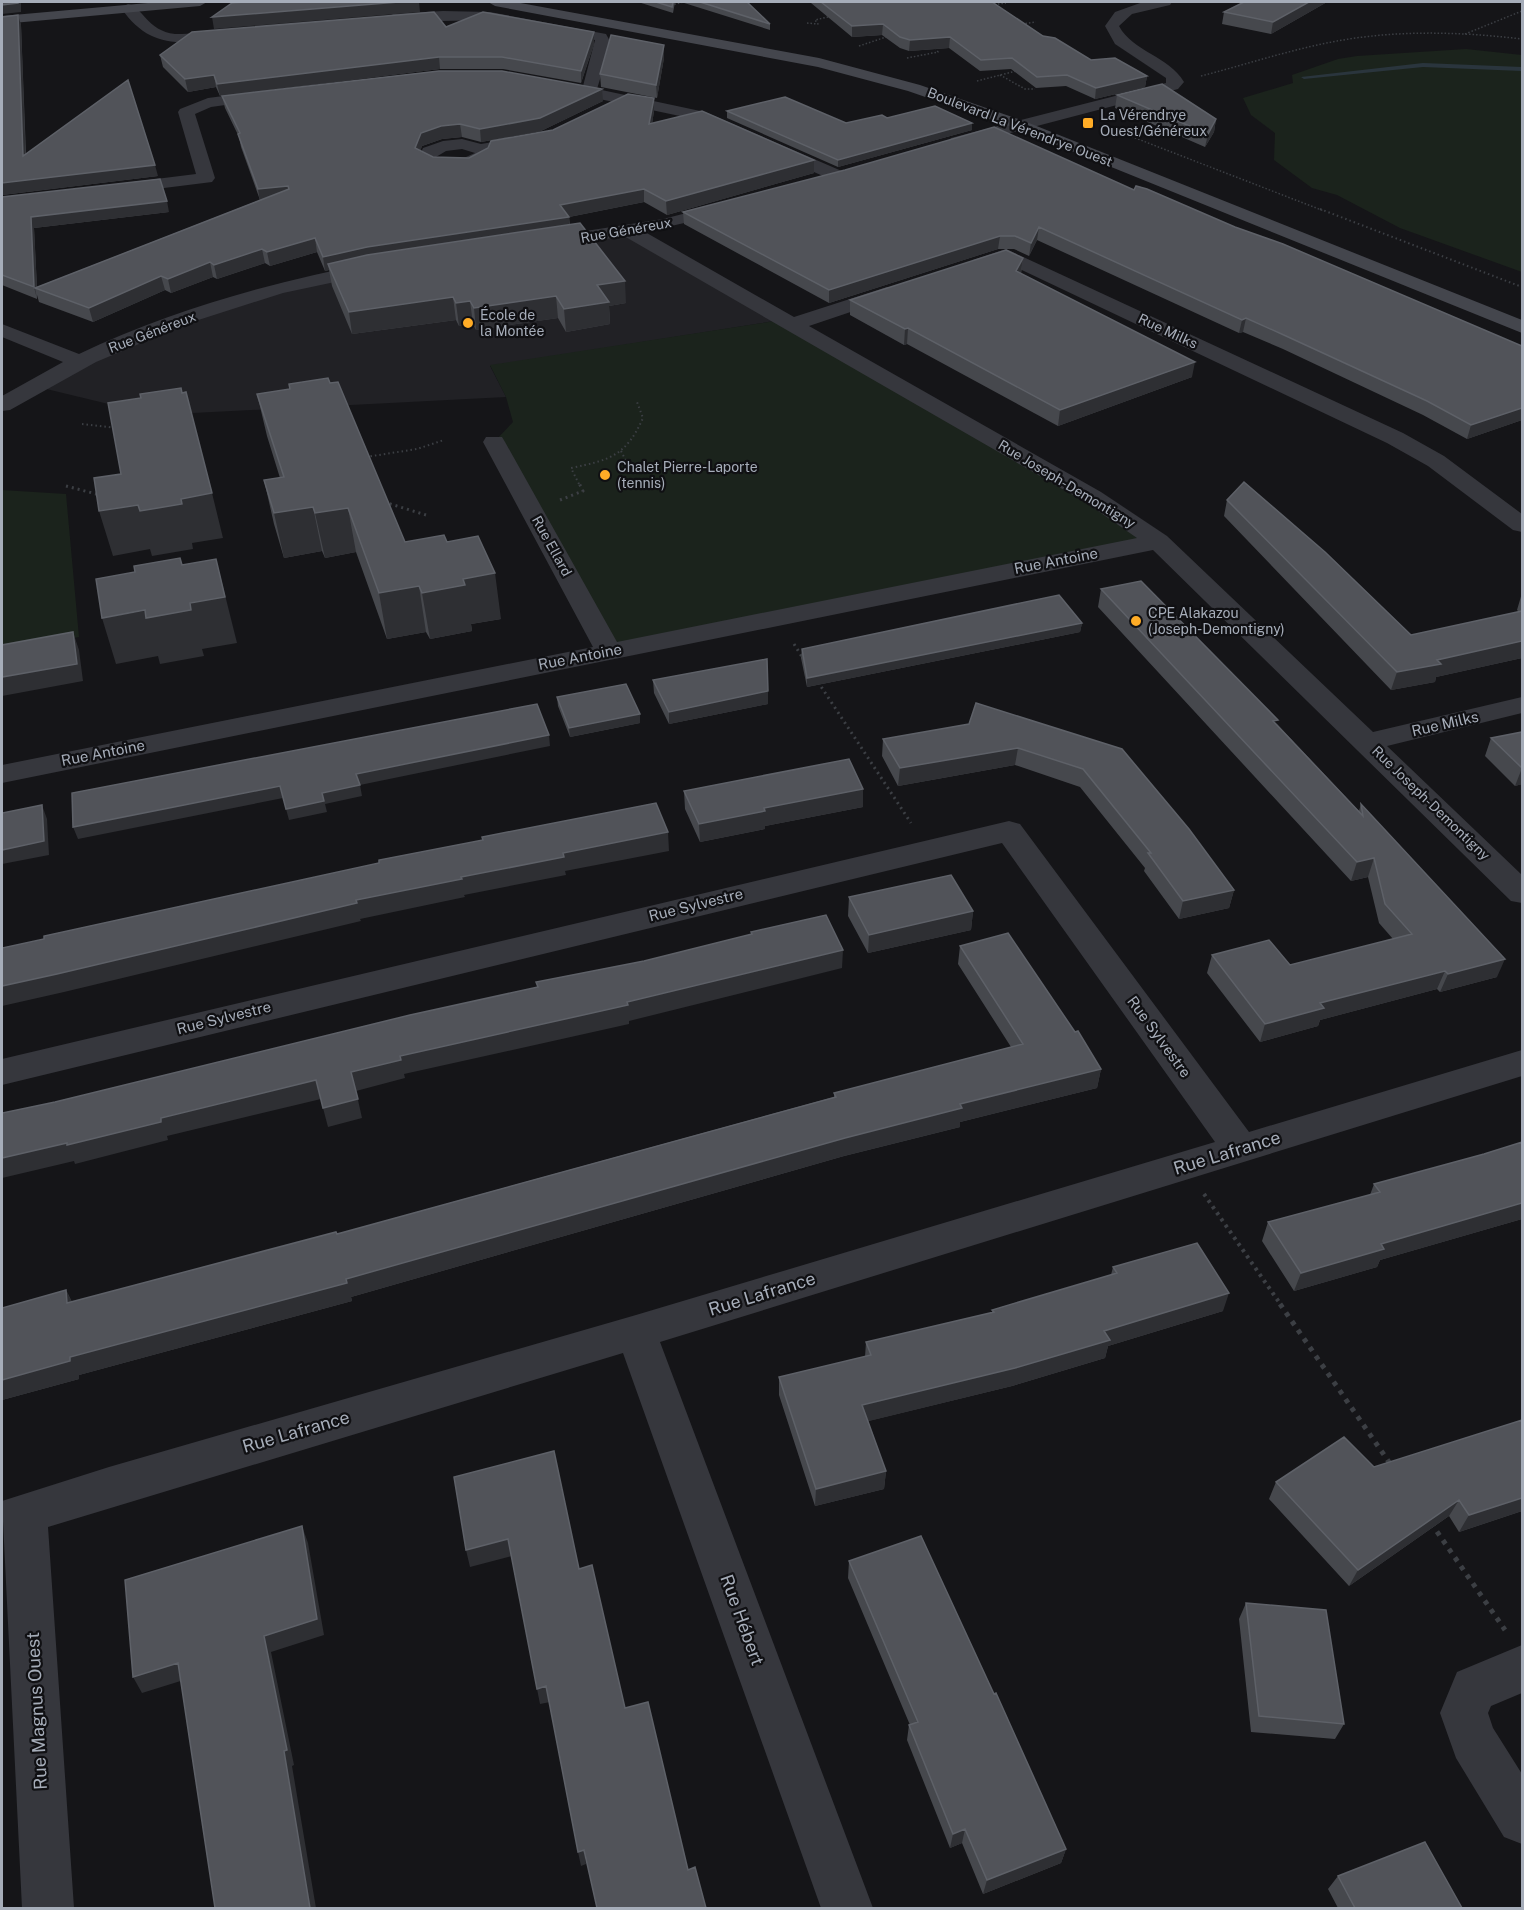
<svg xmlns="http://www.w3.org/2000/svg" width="1524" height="1910" viewBox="0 0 1524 1910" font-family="'Public Sans',sans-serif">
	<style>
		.built { fill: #212125 }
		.green { fill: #1b231c }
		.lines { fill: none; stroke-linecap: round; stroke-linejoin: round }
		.stream { fill: #2a353d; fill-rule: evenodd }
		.path-far4 { stroke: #3c3f44; stroke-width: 1.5; stroke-dasharray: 1.5 2; stroke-linecap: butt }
		.path-far3 { stroke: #3c3f44; stroke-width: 2; stroke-dasharray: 1.5 3; stroke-linecap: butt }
		.path-far2 { stroke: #3c3f44; stroke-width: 3; stroke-dasharray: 2 4; stroke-linecap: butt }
		.path-far1 { stroke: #3c3f44; stroke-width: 4; stroke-dasharray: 3 4.5; stroke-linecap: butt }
		.path { stroke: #3c3f44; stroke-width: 5; stroke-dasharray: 4.5 6; stroke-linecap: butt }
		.street { fill: #36373d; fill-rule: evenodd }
		.secondary { fill: #44464d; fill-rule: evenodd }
		.wall { fill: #46484d }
		.shaded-wall { fill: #2e2f33 }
		.building { fill: #515359; stroke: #5e6168; stroke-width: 1.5 }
		.poi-dot { fill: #ffac26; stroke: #101013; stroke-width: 2 }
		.labels { text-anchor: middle; stroke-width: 4.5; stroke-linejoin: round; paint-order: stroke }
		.far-poi-label { font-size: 14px; fill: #a6adb9; stroke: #101013; text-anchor: start }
		.far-street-label { font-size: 14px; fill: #a6adb9; stroke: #101013 }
		.street-label { font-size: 15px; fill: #a6adb9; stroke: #101013 }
		.near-street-label { font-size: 18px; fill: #a6adb9; stroke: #101013 }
	</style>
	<rect width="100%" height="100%" fill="#151518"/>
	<path class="built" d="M629,231L781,320L490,366L506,397L154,415L34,386L57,373L272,291Z"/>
	<path class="green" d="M1466,49L1522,55V272L1400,228L1337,195L1312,188L1274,160L1275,133L1251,115L1243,98L1293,83L1292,75L1338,59L1357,56Z
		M781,320L1158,541L609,651L494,442L513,422L506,397L490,365Z
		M2,490L66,494L79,637L2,652Z"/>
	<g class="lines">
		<path class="stream" d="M1423,63L1522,67V71L1423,67L1304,79L1301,77Z"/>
		<path class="path-far4" d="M671,5L684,2
			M991,5L1006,3
			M807,23L818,24L815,20L832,16
			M1022,24L1036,22
			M1465,34L1522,11
			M859,46L886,37L884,35
			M907,58L938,52L935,47L938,46
			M1000,75L1025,89H1035
			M1201,76C1248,64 1295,48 1343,40C1402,30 1463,32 1522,39
			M977,81L1016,71
			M1112,129L1324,211"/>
		<path class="path-far3" d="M1320,209L1522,287
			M82,424L117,428
			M621,451L626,461
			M366,457L417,449L444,440
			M579,484L571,468C610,460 626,456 643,418L637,402"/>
		<path class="path-far2" d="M66,486L100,495
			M560,500L583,491L579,483
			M384,502L426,515
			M794,644L804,660
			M818,682L911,823"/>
		<path class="path-far1" d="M1204,1194L1281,1305"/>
		<path class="path" d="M1280,1304L1391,1465
			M1431,1523L1505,1630"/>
		<path class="street" d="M1143,2H1172L1170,5L1132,14L1119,26C1133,52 1169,56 1184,82L1178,89L957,147L951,146L949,142L951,138L1166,83V78L1115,44L1105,26L1115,12Z
			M128,4C143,7 147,31 175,34C189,35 227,26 235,34C229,40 217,40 208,41C169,45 145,42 121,8Z
			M443,11L490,12L606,34L611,43L597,89L705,112L844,172L847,176L844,180H832L694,119L552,89L550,86L552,83L583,86L595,40L490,20L393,22L386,18L393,14Z
			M269,90L275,92L277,95L275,98L211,107L195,114L215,178L212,182L116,194L107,189L116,184L196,174L178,112L180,109L208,98Z
			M531,136L539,141L537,145L491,152C487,176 432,176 418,159L423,148L443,141L462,139L481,144ZM462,149L475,153L457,161L436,157L446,151Z
			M726,203L735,208L732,212L645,232L794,317L887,287H901L904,291L901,295L809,326L1101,492L1167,536L1373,732L1522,697V713L1387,746L1522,875V903L1511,901L1153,550L2,783V765L593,647L483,442L486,437H502L505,442L617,642L1137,538L1085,502L624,236L547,249L538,243L547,237L663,219Z
			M1006,249L1403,433L1444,456L1522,514V532L1513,530L1428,466L1387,443L1005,262L980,270L970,264L973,260Z
			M375,262L385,268L382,272L283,293L189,323L96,362L10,410L2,411V396L63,362L2,337V324L79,354C173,309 273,282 375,262Z
			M1009,821L1020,824L1249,1132L1522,1050V1076L660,1342L873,1908H821L623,1353L48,1527L74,1908H22L2,1501L109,1467L636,1315L1215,1142L1002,843L2,1085V1059Z
			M1522,1645V1693L1491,1706L1488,1713L1493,1728L1522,1774V1844L1504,1837L1456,1758L1440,1713L1457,1672Z"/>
		<path class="secondary" d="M159,2H207L200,6L2,24V16Z
			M488,2H515L819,58L920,85L1024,121L1522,320V333L1012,127L908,91L818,67L495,6Z"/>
	</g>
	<path class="wall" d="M638,2H675L673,13Z
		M681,2H747L770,24V30Z
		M811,2H992L1043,36L1091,60L1147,76L1145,87L1095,99L1066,86L1036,88L1011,69L980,71L949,48L909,51L900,48L882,35L852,37L811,3Z
		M1327,2L1271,34L1222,24L1224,12Z
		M18,15L21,25L26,154L158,176L2,195V197L169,212L34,228L37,287L260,200L241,147L239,137L225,108L222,96H220L216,87L188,92L163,67L160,55L446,27L594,32V44L581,83L503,69H440L228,95L603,101L541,131L481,142L462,137L442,139L422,146L420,151L433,157L469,158L654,111L652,124L814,173L667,215L644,202L569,217L570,225L626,303L609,306L610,324L566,332L558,318L476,330L473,324L459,326L456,320L352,334L332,286L329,270L325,271L317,252L270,266L265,263L217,279L213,277L171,293L165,290L93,322L39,302L37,295V299L2,285V17Z
		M664,58L657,98L601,87L600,74Z
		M1117,95L1216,119L1214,132L1205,147L1115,108Z
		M727,111L846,123L887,118L972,123V130L838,167L727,118Z
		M1134,190L1235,227L1522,346V420L1467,439L1423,415L1283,349L1243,332L1239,333L1037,240L1029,256L1014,249H998L829,303L684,224L683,212Z
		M1023,258L1021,274L1192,377L1058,426L907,344L904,345L850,315V300Z
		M289,384L405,542H447L501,619L471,624L472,631L430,639L426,632L387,639L356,552L325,558L322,551L284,558L274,524L264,480L280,478L267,436L257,394L290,389Z
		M1227,500L1411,635L1519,612L1517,610L1522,593V658L1436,677L1435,682L1391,690L1224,516Z
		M1101,589L1277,724L1359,811L1361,804L1497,977L1440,992L1437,989L1320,1020L1318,1026L1260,1042L1207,973L1212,955L1290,965L1393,939L1379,923L1368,877L1351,881L1098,607Z
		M1082,623L1080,632L807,687L801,658L802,649Z
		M653,680L768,691V704L669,724L654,693Z
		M557,697L640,723L570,737L558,706Z
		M1522,732V784L1515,786L1485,756L1491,738Z
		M883,739L1122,749L1234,890L1229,908L1179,919L1144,871L1145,868L1080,787L1015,765L898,786L882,756Z
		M863,789V807L765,826V829L700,842L685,809L684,791Z
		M849,897L973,911L971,930L868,953L848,916Z
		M960,946L1101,1069L1097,1088L960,1122V1127L844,1156L351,1297L352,1301L79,1375V1379L2,1400V1308L66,1290L72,1302L337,1234L834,1097V1093L1011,1047L958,964Z
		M1522,1142V1219L1380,1260L1377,1267L1294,1291L1262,1241L1268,1222L1370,1195L1374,1184L1484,1154Z
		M1113,1267L1223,1311L1108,1346L1105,1358L1012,1386L868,1421L886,1471L884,1489L815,1506L779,1395V1377L865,1357L866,1342L992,1313V1310L1111,1275Z
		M1374,1467L1522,1511L1459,1532L1449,1516L1349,1586L1269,1499L1276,1482Z
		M849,1561L1066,1849L1061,1863L983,1894L962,1843L950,1848L907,1740L909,1725H910L848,1578Z
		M1246,1603L1344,1724L1335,1739L1251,1732L1239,1619Z
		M1338,1876L1462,1908H1338L1328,1889Z"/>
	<path class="shaded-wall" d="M18,2H21V12L2,14V5Z
		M399,2H419L420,12L214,29L212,17Z
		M1309,2H1327L1271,34L1273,22Z
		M18,15L21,25L26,167L23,156Z
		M883,24L882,35L852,37V26Z
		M594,32V44L581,83V71Z
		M950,37L949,48L909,51L910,40Z
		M664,45V58L657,98L656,85Z
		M439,57L440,69L220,96L217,84Z
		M214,75L216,87L188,92L185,79Z
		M1147,76L1145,87L1095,99L1096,88Z
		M602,89L603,101L541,131L481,142L480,129Z
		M654,98V111L650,137L649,124Z
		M1216,119L1214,132L1205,147L1208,134Z
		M972,123V130L838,167V160Z
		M460,124L462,137L442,139L422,146L417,161L415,148L421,133L441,126Z
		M814,160V173L667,215L666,201Z
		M155,165L158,176L2,195V197V183Z
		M288,186L291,199L260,203L258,189Z
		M644,189V202L569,217L570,230L328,264L329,270L325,271L323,257L560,205Z
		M167,201L169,212L34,228L37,289L35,288L37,299L34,287L31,217Z
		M1039,227L1037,240L1029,256L1031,243Z
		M1000,236L998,249L829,303V290Z
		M315,238L317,252L270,266L267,252Z
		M262,249L265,263L217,279L214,265Z
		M1023,258L1021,272L1015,286L1016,271Z
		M210,262L213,277L171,293L168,279Z
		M161,276L165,290L93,322L89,308Z
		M625,281L626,303L609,306L610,324L566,332L564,309L597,285Z
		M556,296L558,318L476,330L474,308Z
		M453,297L456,320L352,334L349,312Z
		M470,301L473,324L459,326L456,303Z
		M1246,318L1243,332L1239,333L1242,320Z
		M908,328L907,344L904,345L905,329Z
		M1195,362L1192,377L1058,426L1060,410Z
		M1522,408V420L1467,439L1471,425Z
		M212,493L223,538L192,543L193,549L152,556L150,549L113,556L99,511Z
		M313,507L322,551L284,558L274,513Z
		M348,508L356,552L325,558L315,513Z
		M216,559L237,643L202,649L204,656L160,664L158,656L116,664L102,618L193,603Z
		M495,573L501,619L471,624L472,631L430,639L422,593L463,579Z
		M419,586L426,632L387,639L379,593Z
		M1082,623L1080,632L807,687V678Z
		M73,632L79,650L83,681L2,696V677Z
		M1522,641V658L1436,677L1435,682L1391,690L1397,672L1437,660Z
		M768,691V704L669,724V712Z
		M640,714V723L570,737L569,728Z
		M549,735L550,746L360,785L362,796L325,804L327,812L289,820L286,809L322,793L356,774Z
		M1018,748L1015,765L898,786L900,768Z
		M1522,768V784L1515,786Z
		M280,786L283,798L78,839L73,827Z
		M863,789V807L765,826V829L700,842L699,824L764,808Z
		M42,805L47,819L49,855L2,864V850Z
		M668,832L669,851L565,871L566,875L464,895L465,897L360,919L361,921L64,992L2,1006V986L356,900L563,853Z
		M1374,858L1368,877L1351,881L1357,862Z
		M1234,890L1229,908L1179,919L1183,901Z
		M973,911L971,930L868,953L869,935Z
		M843,950L842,968L629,1021V1024L404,1074L405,1078L356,1091L362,1118L328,1127L323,1108L351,1072L400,1056L627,1002Z
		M1505,959L1497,977L1440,992L1448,974Z
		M1445,971L1437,989L1320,1020L1318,1026L1260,1042L1265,1024L1320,1003Z
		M1101,1069L1097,1088L960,1122V1127L844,1156L351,1297L352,1301L79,1375V1379L2,1400V1380L70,1357L960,1104Z
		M316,1080L321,1099L167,1136L168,1140L75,1164L74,1161L2,1178V1158L161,1118Z
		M1522,1203V1219L1380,1260L1377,1267L1294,1291L1301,1273L1381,1244Z
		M66,1290L75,1308L67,1303Z
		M1229,1293L1223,1311L1108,1346L1105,1358L1012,1386L861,1423L862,1405Z
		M886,1471L884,1489L815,1506L816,1489Z
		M1522,1498V1511L1459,1532L1469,1515Z
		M1459,1500L1449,1516L1349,1586L1358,1570Z
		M302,1526L308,1543L324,1635L271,1652L294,1765L292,1766L316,1908H310L264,1636Z
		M508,1539L512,1556L470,1567L466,1550Z
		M178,1663L187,1679L142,1693L133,1677Z
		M546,1686L550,1702L540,1704L537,1689Z
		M965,1829L962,1843L950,1848L953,1834Z
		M1066,1849L1061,1863L983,1894L987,1880Z
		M584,1850L586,1864L581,1866L578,1852Z"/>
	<path class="building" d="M2,2H18V3L2,5Z
		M245,2H399L212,17L232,3Z
		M656,2H673L672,7Z
		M700,2H747L770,24Z
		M821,2H992L1043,36L1055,38L1091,60L1115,58L1147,76L1096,88L1067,75L1037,77L1012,58L981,60L950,37L910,40L900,37L883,24L852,26Z
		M1244,2H1309L1273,22L1224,12Z
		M434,12L446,27L483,12L594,32L581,71L502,57H439L217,84L214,75L185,79L160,55L192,32Z
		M18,15L23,156L128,80L155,165L2,183V17Z
		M611,35L664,45L656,85L600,74Z
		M439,71H502L602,89L540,118L480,129L460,124L441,126L421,133L415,148L433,157L469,158L488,148L491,141L553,130L628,94L654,98L649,124L702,111L814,160L666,201L644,189L560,205L569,217L367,247L323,257L315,238L267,252L262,249L214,265L210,262L168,279L161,276L89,308L35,288L289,189L288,186L258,189L238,134L240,133L222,96Z
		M1162,84L1216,119L1208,134L1117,95Z
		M785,97L846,123L882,115L887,118L935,106L972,123L838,160L727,111Z
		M994,127L1134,190L1136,186L1147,189L1235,227L1283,244L1522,346V408L1471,425L1427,401L1286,336L1246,318L1242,320L1039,227L1031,243L1015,236H1000L829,290L683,212L845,170Z
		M160,179L167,201L31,217L34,287L2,275V197Z
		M580,223L625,281L597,285L609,302L564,309L556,296L474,308L470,301L456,303L453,297L349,312L328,264L367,255Z
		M1006,250L1023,258L1016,271L1195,362L1060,410L908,328L905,329L850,300Z
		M328,378L330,383L338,382L405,542L444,535L447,542L478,536L495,573L463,579L465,585L422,593L419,586L379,593L348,508L315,513L313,507L274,513L264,480L284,477L257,394L290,389L289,384Z
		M181,388L182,393L186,392L212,493L181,499L182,504L140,511L138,505L99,511L94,478L121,474L108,403L141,398L140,394Z
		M1244,482L1325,552L1411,635L1522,611V641L1437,660L1441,664L1397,672L1227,500Z
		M180,558L182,565L216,559L225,597L190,603L191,610L146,618L145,610L102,618L96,579L135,572L134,566Z
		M1141,581L1278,720L1273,721L1363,816L1361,804L1505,959L1448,974L1445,971L1320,1003L1324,1008L1265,1024L1212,955L1269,940L1290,965L1412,934L1385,904L1374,858L1357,862L1101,589Z
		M1059,595L1082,623L807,678L802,649Z
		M73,632L77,664L2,677V645Z
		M767,659L768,691L669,712L653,680Z
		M626,684L640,714L569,728L557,697Z
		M976,703L1122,749L1189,829L1234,890L1183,901L1148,853H1151L1083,769L1018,748L900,768L883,739L969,724Z
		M537,704L549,735L356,774L360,785L322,793L324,801L286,809L280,786L73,827L72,793Z
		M1522,732V768L1491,738Z
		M849,759L863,789L764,808L765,811L699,824L684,791Z
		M656,803L668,832L563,853L564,857L461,877L462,879L356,900L357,903L57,974L2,986V948L44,939V936L379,863V860L483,840L482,837Z
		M42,805L44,841L2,850V813Z
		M951,875L973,911L869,935L849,897Z
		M826,915L843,950L627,1002L628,1005L400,1056L401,1060L351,1072L358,1099L323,1108L316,1080L161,1118V1122L67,1145V1143L2,1158V1113L55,1102L410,1015L538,987L536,982L644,961L752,934L751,932Z
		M1008,933L1075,1032L1078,1031L1101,1069L960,1104L962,1108L845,1138L346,1279L347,1283L70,1357V1361L2,1380V1308L66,1290L67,1303L336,1232L337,1234L836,1097L834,1093L1023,1044L960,946Z
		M1522,1142V1203L1381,1244L1384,1249L1301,1273L1268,1222L1380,1192L1374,1184L1484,1154Z
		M1197,1243L1229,1293L1104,1331L1110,1340L1015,1368L862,1405L886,1471L816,1489L779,1377L871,1355L866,1342L994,1312L992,1310L1117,1273L1113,1267Z
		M1522,1420V1498L1469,1515L1459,1500L1358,1570L1276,1482L1344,1437L1374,1467Z
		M554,1451L579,1569L592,1565L625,1708L648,1702L688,1870L695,1867L706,1908H597L584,1850L578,1852L546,1686L537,1689L508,1539L466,1550L454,1477Z
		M302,1526L317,1619L264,1636L287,1750L284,1751L310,1908H215L178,1663L133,1677L125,1580Z
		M921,1536L994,1694L996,1693L1066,1849L987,1880L965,1829L953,1834L909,1725L918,1722L849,1561Z
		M1246,1603L1326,1610L1344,1724L1259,1716Z
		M1425,1842L1462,1908H1355L1338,1876Z"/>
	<g class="poi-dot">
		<rect x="1082" y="117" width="12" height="12" rx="3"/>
		<circle cx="468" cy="323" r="6"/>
		<circle cx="605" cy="475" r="6"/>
		<circle cx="1136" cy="621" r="6"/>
	</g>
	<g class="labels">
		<g class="far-poi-label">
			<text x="1100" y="120">La Vérendrye<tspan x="1100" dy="16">Ouest/Généreux</tspan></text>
			<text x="480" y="320">École de<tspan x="480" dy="16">la Montée</tspan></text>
			<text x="617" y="472">Chalet Pierre-Laporte<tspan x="617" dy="16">(tennis)</tspan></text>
			<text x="1148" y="618">CPE Alakazou<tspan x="1148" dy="16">(Joseph-Demontigny)</tspan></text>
		</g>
		<g class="far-street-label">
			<text transform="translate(1020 127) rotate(21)" y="5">Boulevard La Vérendrye Ouest</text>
			<text transform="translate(626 230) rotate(-10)" y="5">Rue Généreux</text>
			<text transform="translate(1168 331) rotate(25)" y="5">Rue Milks</text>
			<text transform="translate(152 332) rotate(-21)" y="5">Rue Généreux</text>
			<text transform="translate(1067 484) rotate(31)" y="5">Rue Joseph-Demontigny</text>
			<text transform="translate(552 546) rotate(61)" y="5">Rue Ellard</text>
			<text transform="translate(1431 803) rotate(44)" y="5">Rue Joseph-Demontigny</text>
		</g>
		<g class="street-label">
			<text transform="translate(1056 561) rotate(-11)" y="5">Rue Antoine</text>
			<text transform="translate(580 657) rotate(-11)" y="5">Rue Antoine</text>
			<text transform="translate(1445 724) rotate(-13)" y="5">Rue Milks</text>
			<text transform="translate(103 753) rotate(-11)" y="5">Rue Antoine</text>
			<text transform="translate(696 905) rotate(-14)" y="5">Rue Sylvestre</text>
			<text transform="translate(224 1018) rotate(-14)" y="5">Rue Sylvestre</text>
			<text transform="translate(1159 1037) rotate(54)" y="5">Rue Sylvestre</text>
		</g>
		<g class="near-street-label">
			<text transform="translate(1227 1153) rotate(-17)" y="6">Rue Lafrance</text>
			<text transform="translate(762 1294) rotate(-17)" y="6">Rue Lafrance</text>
			<text transform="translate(296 1432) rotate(-16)" y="6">Rue Lafrance</text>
			<text transform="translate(742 1620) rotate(70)" y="6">Rue Hébert</text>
			<text transform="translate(37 1711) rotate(-93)" y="6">Rue Magnus Ouest</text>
		</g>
	</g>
	<rect width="1524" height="1910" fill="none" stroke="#a6adb9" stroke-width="6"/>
</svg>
